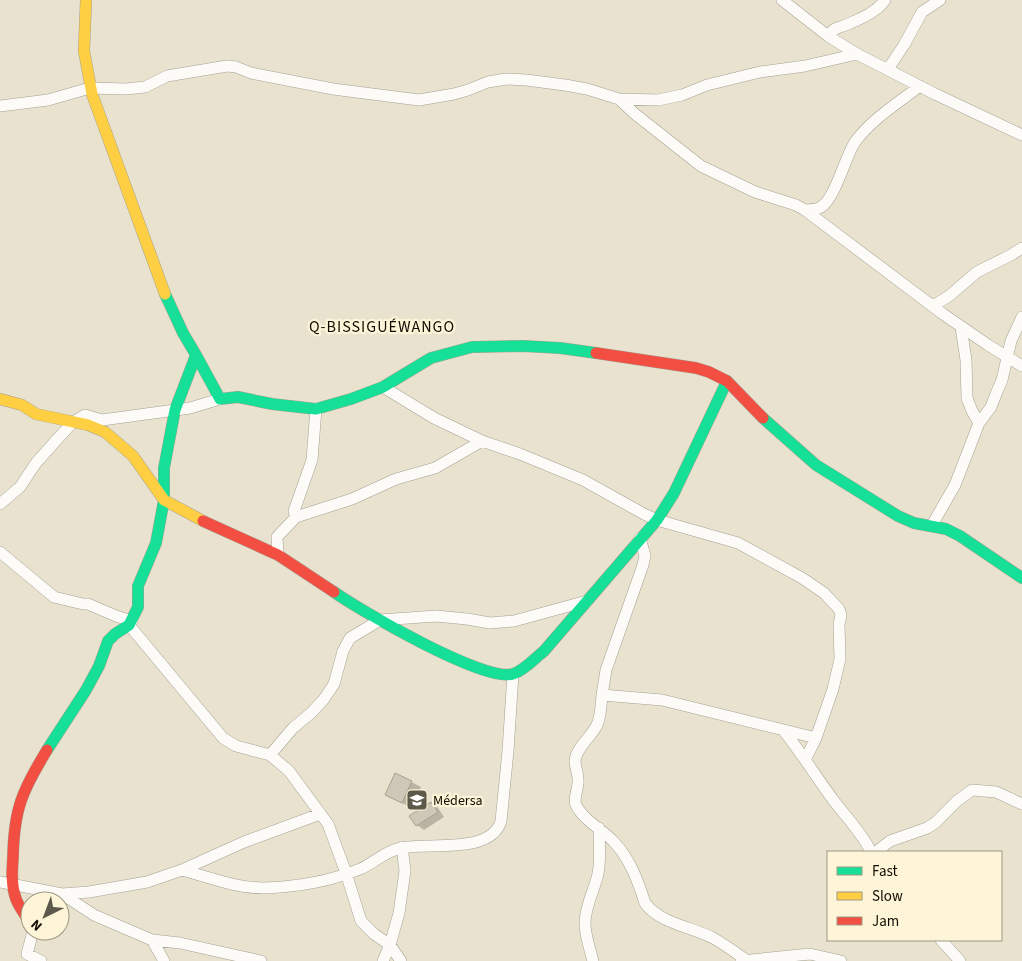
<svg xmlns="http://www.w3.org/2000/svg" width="1022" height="961" viewBox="0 0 1022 961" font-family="'Source Sans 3',sans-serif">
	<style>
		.shadow { fill: #0003 }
		.building { fill: #cfc8b9; stroke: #a7a192 }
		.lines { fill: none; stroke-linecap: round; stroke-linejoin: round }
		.street-casing { stroke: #a5a192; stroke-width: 12 }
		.fast-casing { stroke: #a5a192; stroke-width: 12 }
		.slow-casing { stroke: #a5a192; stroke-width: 12 }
		.jam-casing { stroke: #a5a192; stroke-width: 12 }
		.street { stroke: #fcfbf8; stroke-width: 11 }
		.fast { stroke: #16e098; stroke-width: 11 }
		.slow { stroke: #ffcf43; stroke-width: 11 }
		.jam { stroke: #f24e42; stroke-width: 11 }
		.labels { text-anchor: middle; stroke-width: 4.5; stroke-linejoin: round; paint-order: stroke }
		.poi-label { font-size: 14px; fill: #100d03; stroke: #fef5d8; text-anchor: start }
		.quarter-label { font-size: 16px; letter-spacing: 1px; fill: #100d03; stroke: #fef5d8 }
	</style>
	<rect width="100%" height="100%" fill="#e8e2ce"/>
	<path class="shadow" d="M396,774L421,787L412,808L396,800Z
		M431,803L438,808L444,817L424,830L417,825Z"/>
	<path class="building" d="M395,773L412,781L402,803L385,795Z
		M431,802L438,812L416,826L409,816Z"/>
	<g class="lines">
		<g class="street-casing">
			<path id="street" d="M782,0L828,36L857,54L935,94L1022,135
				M828,36C835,26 838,29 848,24C861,19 877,12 885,0
				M888,69L904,45L922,12L940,0
				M619,99L635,114L701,166L755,192L796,205L805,210L943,314L988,345L1022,366
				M0,106L48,100L90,88L126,89L145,87L167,76L227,66L236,67L251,73L333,89L419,100L454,94L468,90L488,82L506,79L526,80L565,85L587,89L619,99L658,100L682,95L707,85L760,72L805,66L857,54
				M805,210C810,210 816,210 821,207C835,199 845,157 855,142C872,119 898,103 920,86
				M933,306L949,296L977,272L1011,255L1022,248
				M961,327L966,360L967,398L972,411L979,423
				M383,387L434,418L482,441L520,454L583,480L644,514L657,520L738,543L802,578L824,593L839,609L841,615L839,624L840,659L833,689L816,738L806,758
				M0,504L20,487L36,463L61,435L73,422L85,415L102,420L190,408L220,399
				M296,517L294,511L312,460L316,409
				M932,525L955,485L979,423L991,407L996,394L1002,380L1011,341L1022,317
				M640,538L645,556L643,565L606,670L602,695L662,700L816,738
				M0,552L54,597L83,604H88L116,616L132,621
				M278,555L277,537L296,517L352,499L396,479L435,468L482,441
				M129,625L223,738L236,746L270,755L289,771L328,824L346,873L361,921L374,934L390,945L401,961
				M602,695C601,705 601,716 597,725C591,737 577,747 575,760C575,768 579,775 578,783C578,790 573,798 576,805C583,820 603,830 614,842C630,859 638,881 645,903C659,923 692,927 713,938C724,944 735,952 746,960
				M784,731C802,754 817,778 834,801C847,818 862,833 871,852
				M270,755L293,728L311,713L324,699L334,684L343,651L350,638L380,620L436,616L467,619L490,623L514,621L587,601
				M876,852L890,841L927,828L935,823L957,801L972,790L996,792L1022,804
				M182,870C208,877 236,888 263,888C295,887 331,881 360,869C374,863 385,851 401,848C428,842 491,855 501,821L508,751L513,674
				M0,882L62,894L94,915L152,940L180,943L261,961
				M62,894L89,892L147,882L182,870L244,842L320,814
				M33,931L27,954L41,961
				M152,940L164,961
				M941,940L960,961
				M383,961L390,945L399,913L405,871L402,847
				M593,961C590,949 585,936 585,923C585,906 594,891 598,874C601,859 599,843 599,828
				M741,961L810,954L841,961"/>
		</g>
		<g class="fast-casing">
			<path id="fast" d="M196,355L220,399L238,397L272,404L316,409L351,399L383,387L431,358L472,347L523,346L560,348L596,353
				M763,418L816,465L898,516L914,523L946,529L960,536L1022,578
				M334,592C361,611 485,683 513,674C525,670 535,658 544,651L657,520L674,493L727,381
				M47,750L86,690L99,666L108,641L115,634L129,625L138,607V586L156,543L164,500V468L175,410L196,355L183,333L165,294"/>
		</g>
		<g class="slow-casing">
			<path id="slow" d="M86,0L84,51L92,94L165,294
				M0,399L22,405L36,414L88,425L105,432L133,456L164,500L203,521"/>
		</g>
		<g class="jam-casing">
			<path id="jam" d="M596,353L696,368L709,372L727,381L763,418
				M203,521L278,555L334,592
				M30,922C25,915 19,907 16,899C11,885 12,872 13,857C14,809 22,791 47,750"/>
		</g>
		<use href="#street" class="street"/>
		<use href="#fast" class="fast"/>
		<use href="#slow" class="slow"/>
		<use href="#jam" class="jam"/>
	</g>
	<defs>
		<g id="school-square" transform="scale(1.125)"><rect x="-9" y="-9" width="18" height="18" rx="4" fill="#5c584a" stroke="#fef5d8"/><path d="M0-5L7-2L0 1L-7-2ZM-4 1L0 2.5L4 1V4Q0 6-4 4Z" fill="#fff"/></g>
	</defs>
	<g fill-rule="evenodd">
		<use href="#school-square" x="417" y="800"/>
	</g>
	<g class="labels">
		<g class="poi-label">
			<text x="433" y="805">Médersa</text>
		</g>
		<g class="quarter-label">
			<text x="382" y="332">Q-BISSIGUÉWANGO</text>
		</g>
	</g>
	<rect x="827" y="851" width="175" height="90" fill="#fef5d8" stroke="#9f9883"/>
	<rect x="837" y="867" width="25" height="8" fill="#16e098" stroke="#9f9883"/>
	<text x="872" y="876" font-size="15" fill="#100d03">Fast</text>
	<rect x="837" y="892" width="25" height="8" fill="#ffcf43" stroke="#9f9883"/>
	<text x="872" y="901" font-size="15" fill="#100d03">Slow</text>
	<rect x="837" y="917" width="25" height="8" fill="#f24e42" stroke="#9f9883"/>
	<text x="872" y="926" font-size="15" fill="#100d03">Jam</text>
	<g transform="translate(45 916) rotate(222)"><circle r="24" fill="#fef5d8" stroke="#9f9883"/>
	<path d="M0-4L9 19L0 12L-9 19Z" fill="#5c584a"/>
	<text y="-8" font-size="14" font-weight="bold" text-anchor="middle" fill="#100d03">N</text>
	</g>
</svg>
